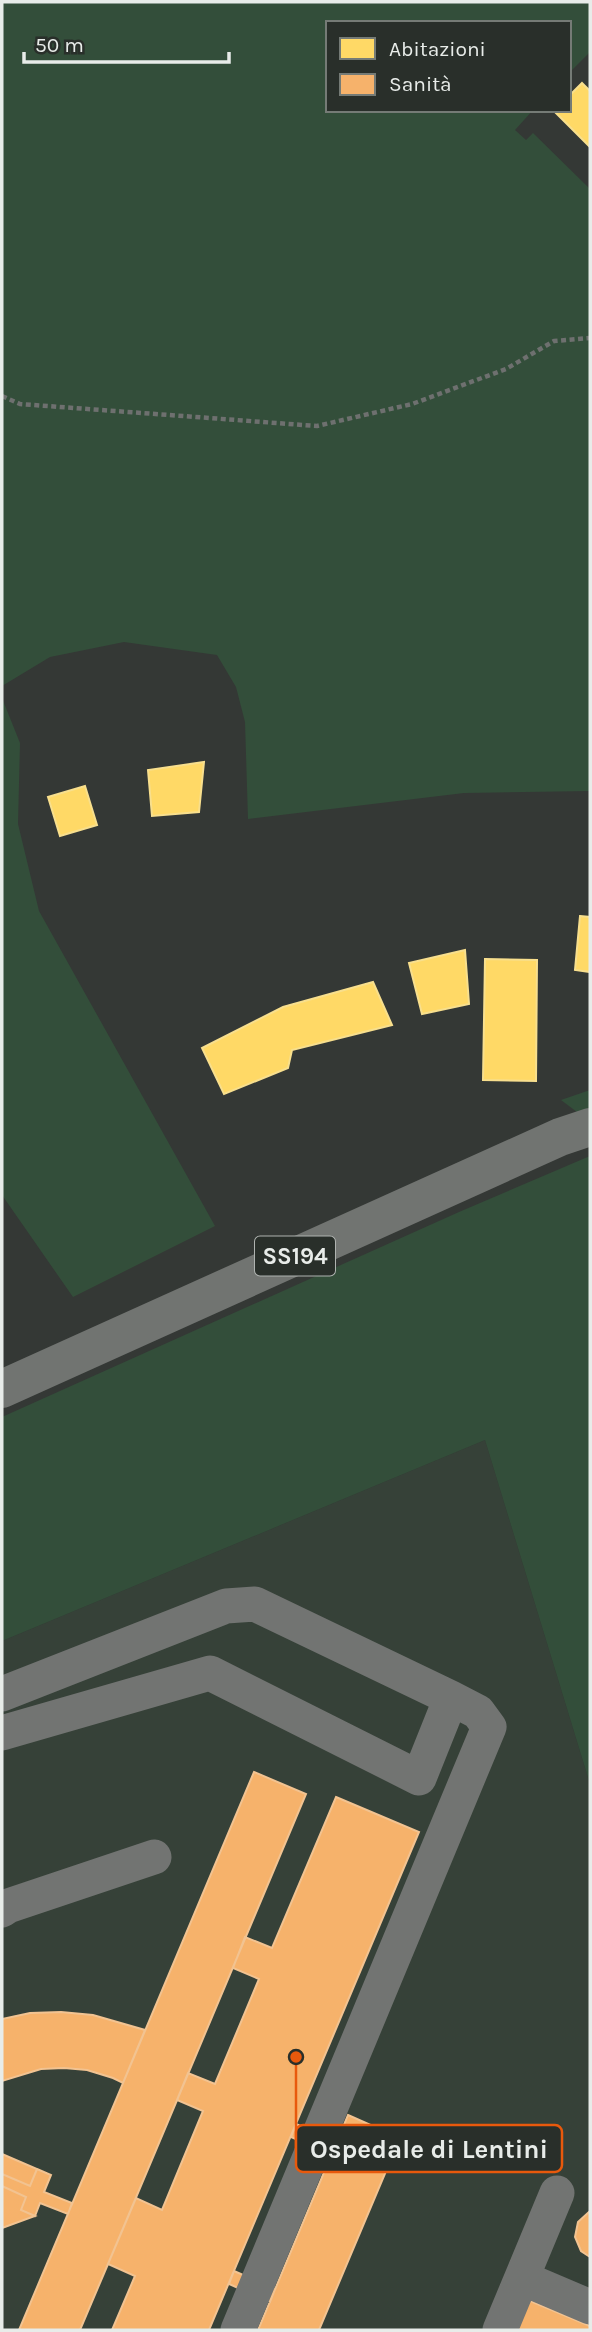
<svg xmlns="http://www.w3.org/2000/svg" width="592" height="2332" viewBox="0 0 592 2332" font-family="Karla,sans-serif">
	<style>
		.built { fill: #364138 }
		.green { fill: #334e3a }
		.homes { fill: #ffd966; stroke: #f8df8d; stroke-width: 2 }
		.health { fill: #f6b26b; stroke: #f2c391; stroke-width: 2 }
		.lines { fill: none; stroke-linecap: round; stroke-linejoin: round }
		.path { stroke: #6e706f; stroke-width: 4.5; stroke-dasharray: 5 3.5; stroke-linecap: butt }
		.minor { stroke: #727472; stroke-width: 35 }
		.major { stroke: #717471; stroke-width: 38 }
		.labels { text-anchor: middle; stroke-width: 7; stroke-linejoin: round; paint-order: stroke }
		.shield { fill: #292f2a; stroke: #afb3b0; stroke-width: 2 }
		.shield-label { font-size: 23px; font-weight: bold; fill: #e8ece9 }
		.leader { fill: none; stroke: #e8590c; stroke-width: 2.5 }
		.callout-dot { fill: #e8590c; stroke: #292f2a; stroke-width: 2.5 }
		.callout { fill: #292f2a; stroke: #e8590c; stroke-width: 2.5 }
		.callout-label { font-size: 26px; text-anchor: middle; font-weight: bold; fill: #e8ece9 }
	</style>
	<rect width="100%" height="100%" fill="#343835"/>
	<path class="built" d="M485,1440L590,1784V2330H2V1641Z"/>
	<path class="green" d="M2,2H590V52L569,73V23H328V110H533L515,130L526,140L533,133L590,189V791L464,793L248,819L245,722L236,687L217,655L124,642L50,657L2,686Z
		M2,698L20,743L18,824L39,911L215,1226L73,1297L2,1195Z
		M590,1090V1108L577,1112L561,1100Z
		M590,1156V1784L485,1440L2,1641V1417L459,1212Z"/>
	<path class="homes" d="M582,83L590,91V147L554,111L569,110V96Z
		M204,762L199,812L152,816L148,770Z
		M85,786L97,825L60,836L48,797Z
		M580,916L590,917V972L575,970Z
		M465,950L469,1004L422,1014L409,963Z
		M485,959L537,960L536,1081L483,1080Z
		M373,982L392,1025L292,1050L288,1068L224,1094L202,1048L283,1007Z"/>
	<path class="health" d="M254,1772L306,1794L108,2264L80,2330H19Z
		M336,1797L419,1832L209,2330H112L135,2276L108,2264L136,2198L162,2210L203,2111L177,2100L188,2073L215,2084L259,1979L233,1968L245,1937L272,1948Z
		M61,2012L93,2015L145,2030L123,2083L113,2078L87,2070L64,2068L41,2069L2,2081V2019L30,2013Z
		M348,2115L400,2138L319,2330H258Z
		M296,2124L337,2142L331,2155L291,2137Z
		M2,2154L37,2169L30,2186L2,2174Z
		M37,2169L51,2175L44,2192L72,2203L68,2214L40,2203L35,2216L21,2210L26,2197L2,2186V2174L30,2186Z
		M2,2186L26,2197L21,2210L35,2216L2,2228Z
		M590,2211V2257L581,2251L575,2237L578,2222Z
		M234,2271L275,2289L270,2302L229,2284Z
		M528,2300L590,2326V2330H515Z"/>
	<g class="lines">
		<path class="path" d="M2,396L20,404L317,426L412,404L506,369L554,341L590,338"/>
		<path class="minor" d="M2,1694L226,1606L255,1604L451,1698L478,1712L489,1727L238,2330
			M2,1733L210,1673L419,1778L451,1698
			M2,1910L8,1906L154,1857
			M522,2278L590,2307
			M500,2330L557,2193"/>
		<path class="major" d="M2,1389L560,1137L590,1127"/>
	</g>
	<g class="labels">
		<rect class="shield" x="255" y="1236.5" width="80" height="39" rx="5"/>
		<g class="shield-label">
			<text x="295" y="1264">SS194</text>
		</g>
	</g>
	<path class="leader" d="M296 2057L296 2149"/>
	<circle class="callout-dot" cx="296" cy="2057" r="7"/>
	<rect class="callout" x="296" y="2125" width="266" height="47" rx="7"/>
	<g class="callout-label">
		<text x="429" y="2158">Ospedale di Lentini</text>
	</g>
	<rect width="592" height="2332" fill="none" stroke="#e8ece9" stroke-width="7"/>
	<rect x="326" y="21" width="245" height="91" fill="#292f2a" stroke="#757b76" stroke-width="2"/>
	<rect x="340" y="38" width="35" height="21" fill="#ffd966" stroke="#757b76" stroke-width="2"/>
	<text x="389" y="56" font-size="21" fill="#e8ece9">Abitazioni</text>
	<rect x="340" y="74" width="35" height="21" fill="#f6b26b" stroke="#757b76" stroke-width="2"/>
	<text x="389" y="91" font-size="21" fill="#e8ece9">Sanità</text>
	<path d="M24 52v10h205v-10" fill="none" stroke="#e8ece9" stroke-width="3.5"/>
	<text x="35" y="52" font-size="21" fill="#e8ece9" stroke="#292f2a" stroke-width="5" paint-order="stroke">50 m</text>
</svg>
